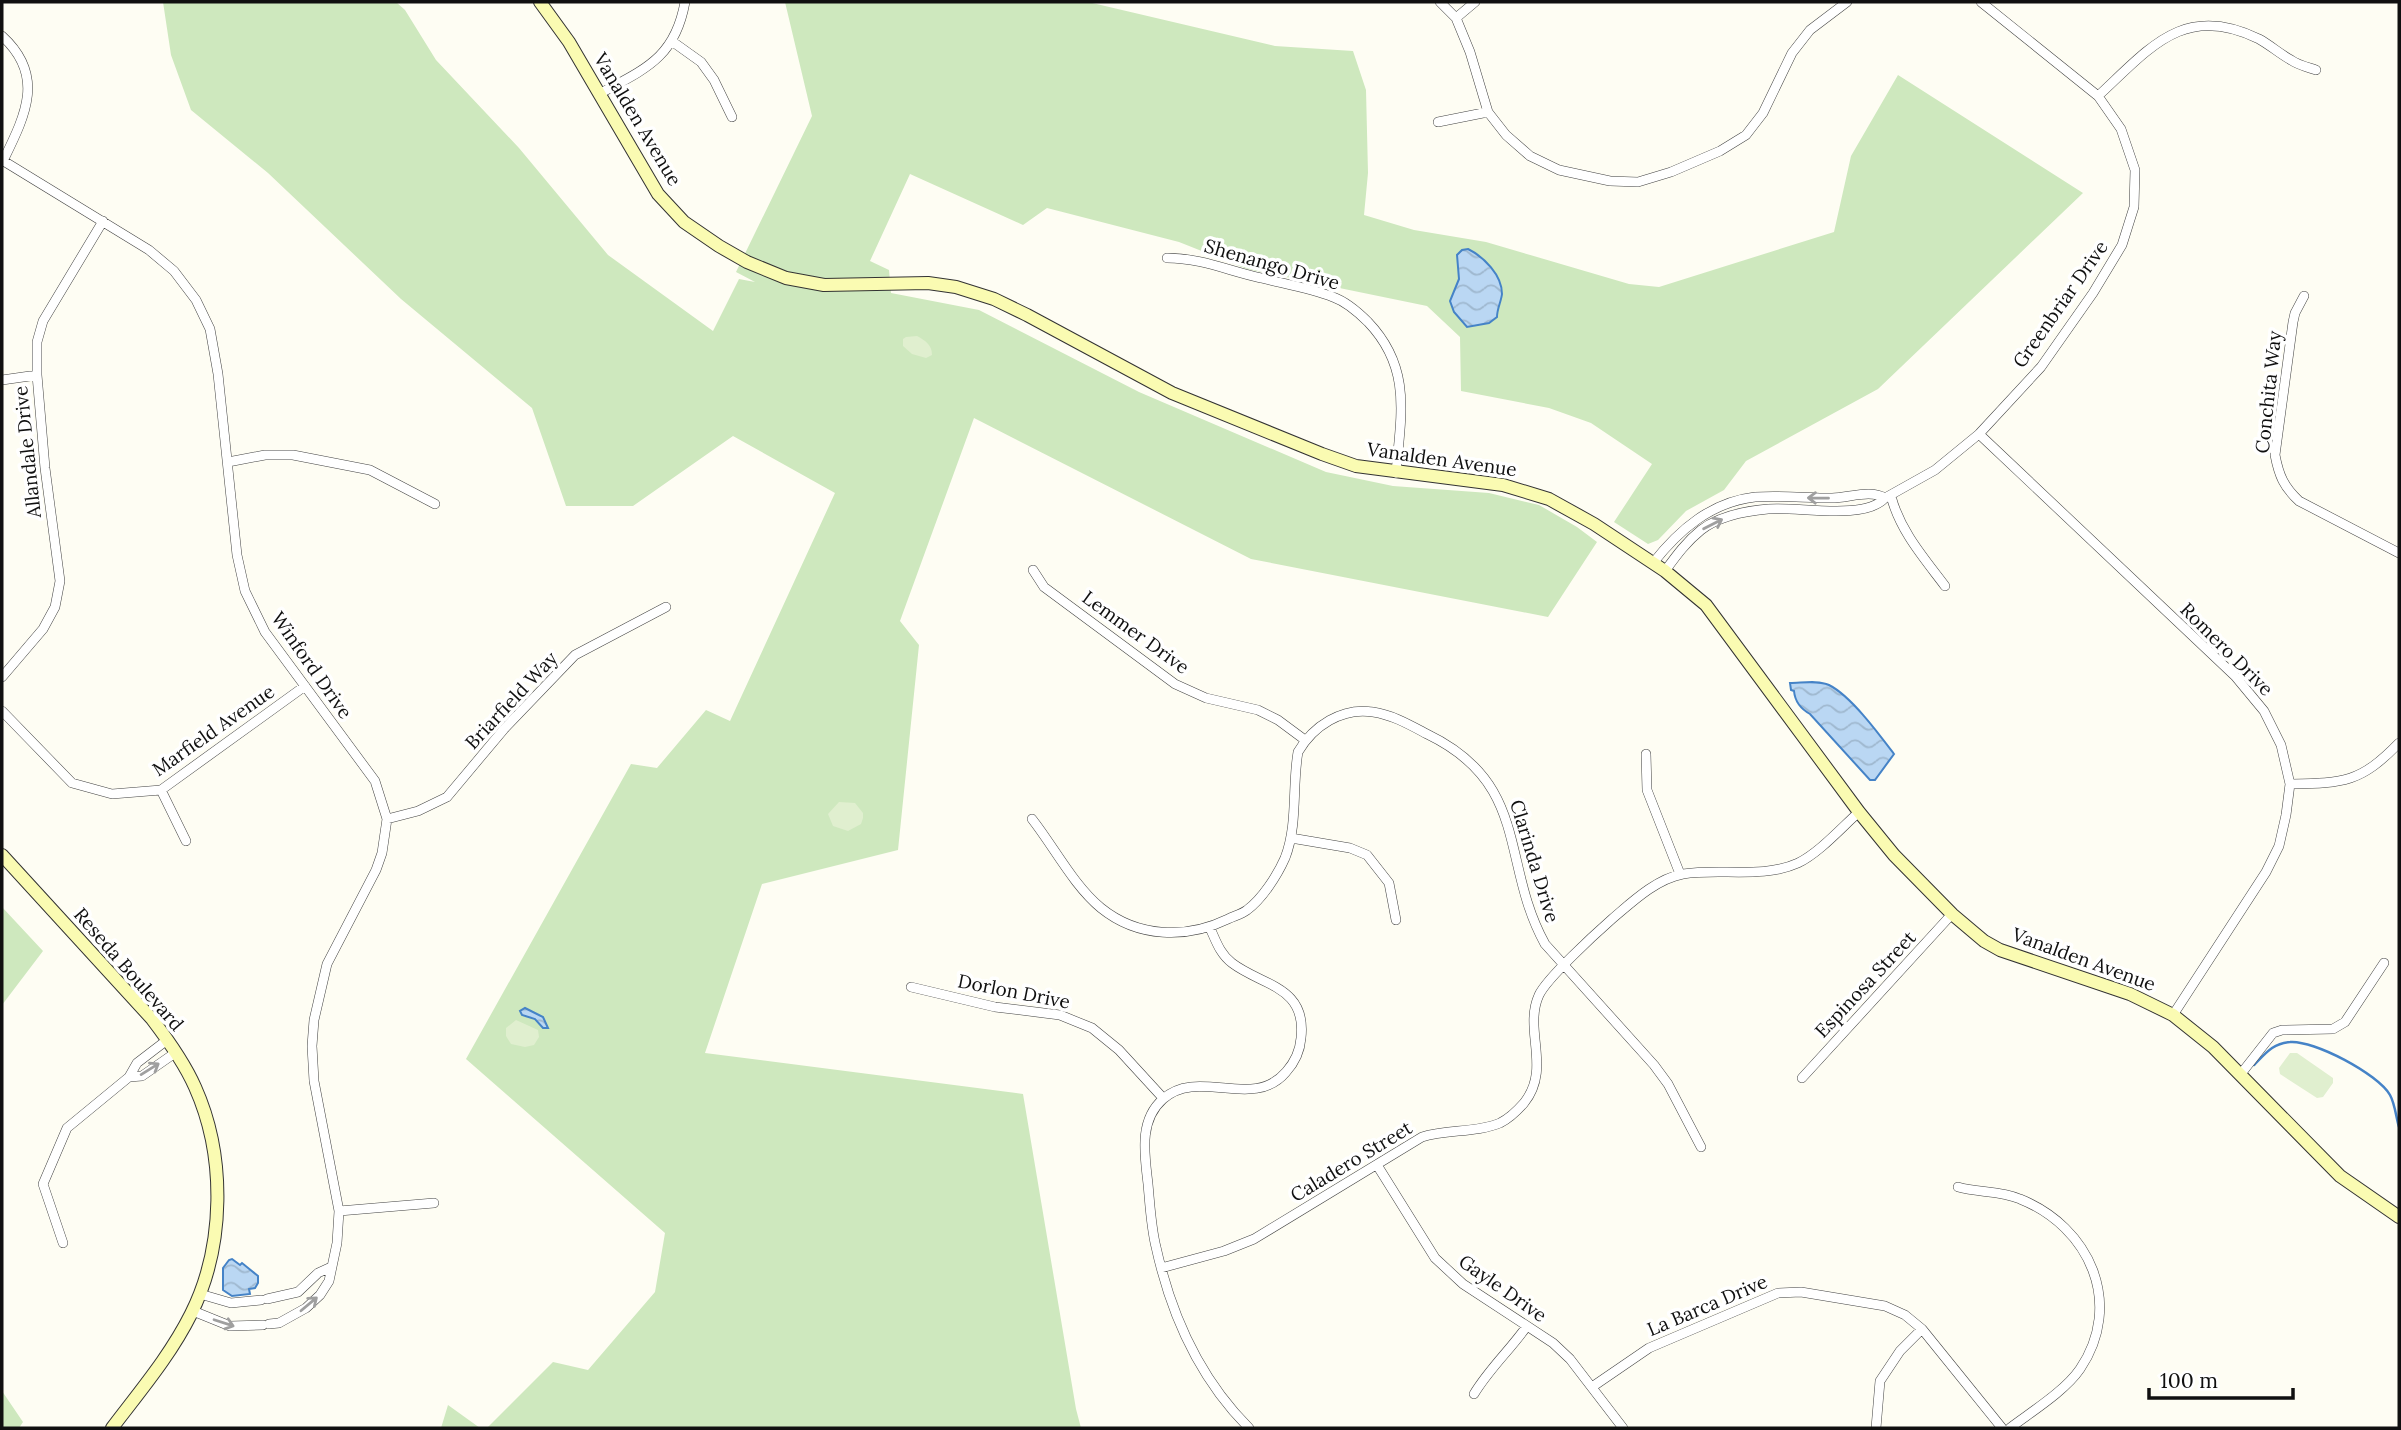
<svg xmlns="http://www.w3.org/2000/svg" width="2401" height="1430" viewBox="0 0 2401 1430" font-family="Lora,serif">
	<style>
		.green { fill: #cee8be }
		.pitch { fill: #e0efcf }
		.water { fill: url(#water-waves); stroke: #4583c7; stroke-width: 2 }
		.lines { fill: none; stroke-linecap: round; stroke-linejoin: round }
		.stream { stroke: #4583c7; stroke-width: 2.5 }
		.minor-casing { stroke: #434343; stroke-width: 10 }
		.secondary-casing { stroke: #323232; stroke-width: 14 }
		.minor { stroke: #fff; stroke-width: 9 }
		.secondary { stroke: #fafbb2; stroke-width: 12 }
		.oneway { stroke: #9f9f9f }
		.labels { text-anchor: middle; stroke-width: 7; stroke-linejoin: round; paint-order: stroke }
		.street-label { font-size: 19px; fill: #101010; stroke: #fff }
	</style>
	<defs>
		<pattern id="water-waves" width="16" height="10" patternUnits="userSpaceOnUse" patternTransform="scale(1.75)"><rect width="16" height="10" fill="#bad7f3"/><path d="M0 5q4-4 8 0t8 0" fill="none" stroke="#9fb8cf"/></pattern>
	</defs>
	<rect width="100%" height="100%" fill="#fefdf3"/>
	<path class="green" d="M163,2H396L405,10L436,60L519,148L608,255L713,331L739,279L755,282L736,272L812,116L785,2H1088L1275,46L1353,51L1366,90L1368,173L1364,215L1414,230L1486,242L1629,284L1659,287L1834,232L1851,156L1898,75L2083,193L1878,389L1746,461L1724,490L1686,511L1658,540L1648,544L1614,522L1652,464L1591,423L1549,408L1461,391L1460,337L1427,306L1247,269L1179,242L1047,208L1023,225L910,174L870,261L889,270L891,293L979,310L1139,392L1326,472L1393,486L1489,493L1539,505L1577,527L1597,542L1548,617L1251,559L974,418L900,621L919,645L898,850L762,884L705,1053L1023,1094L1076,1409L1081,1428H487L553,1362L588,1370L655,1292L665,1233L466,1059L631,764L657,768L706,710L730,721L835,493L733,436L633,506H566L532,408L401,299L268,173L191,110L171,55Z
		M2,907L43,951L2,1005Z
		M2,1391L23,1422L19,1428H2Z
		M448,1405L480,1428H441Z"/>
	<path class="pitch" d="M917,336C926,341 932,345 932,355L926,358L912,354L903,346V339L906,337Z
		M839,802L855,803L863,813V818L861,824L848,831L833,826L828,814Z
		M516,1020L538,1030L539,1037L534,1045L525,1047L511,1044L506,1036V1028Z
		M2290,1053H2297L2333,1078V1083L2323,1097L2317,1098L2280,1074L2279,1068Z"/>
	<path class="water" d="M1468,249C1484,257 1502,275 1502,294C1501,302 1497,309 1497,317L1489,323L1467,327L1454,312L1450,301L1459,279L1457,255L1462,250Z
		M1790,683C1802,683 1818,680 1829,685C1851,696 1879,734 1894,754L1875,780H1870L1810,714C1801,709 1795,702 1794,691L1791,690Z
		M525,1008L543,1017L548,1028H543L535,1019L522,1015L520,1011Z
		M232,1259L240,1265L242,1263L258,1276V1283L255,1288L249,1289L250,1294L232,1296L223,1290V1268L229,1260Z"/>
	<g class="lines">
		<path class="stream" d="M2254,1065C2265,1054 2273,1043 2290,1042C2314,1040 2378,1074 2390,1095C2395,1104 2396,1117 2399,1127"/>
		<g class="minor-casing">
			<path id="minor" d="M1440,2L1456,18L1470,52L1488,112L1506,135L1530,156L1559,170L1610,181L1638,182L1671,172L1720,151L1746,135L1763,113L1792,53L1810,30L1847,2
				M1456,18L1475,2
				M2,36C46,76 25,116 3,161
				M673,42L701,62L714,80L732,117
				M599,94C645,69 675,58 685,2
				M2098,96C2150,48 2184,2 2259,39C2270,45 2280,54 2291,60C2298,65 2307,67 2316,70
				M1438,122L1488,112
				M2,160L149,250L174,271L196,300L210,329L218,374L237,555L245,591L265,632L375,781L387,819L382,853L376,870L327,964L314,1020L312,1046L314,1081L339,1211L337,1243L329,1281L320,1295L306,1308L279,1323L269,1324
				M1167,258C1201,258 1229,271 1261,278C1285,284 1310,288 1333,297C1347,302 1358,312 1368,322C1412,368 1401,415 1396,473
				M2304,296L2295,313L2293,322L2275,455C2279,476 2284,487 2299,501L2399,553
				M2,380L37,375
				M1979,434L2235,676L2264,711L2281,745L2290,784L2286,815L2279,846L2266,872L2173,1015
				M228,462L265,455H293L370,470L435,504
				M1891,496C1900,531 1924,558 1945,586
				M1653,563C1679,530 1711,502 1755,497C1781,495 1806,498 1832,498C1849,498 1870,489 1885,498
				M1033,570L1044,587L1175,684L1206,698L1258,710L1278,720L1305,740
				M1665,571C1676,556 1686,542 1701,530C1719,516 1745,511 1768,509C1797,506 1864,521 1885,498L1935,470L1979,434L2041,367L2093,293L2122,245L2134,207L2135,170L2121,129L2098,96L1981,2
				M2,677L43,629L55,607L60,581L45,468L37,375V342L43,321L103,221
				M2,711L72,783L112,794L161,790L305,686
				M1646,754L1647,790L1680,874
				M2290,784C2344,783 2360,783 2399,743
				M161,790L186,841
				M387,819L418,811L447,797L504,729L575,655L666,607
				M1032,819C1054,847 1074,886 1101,908C1138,938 1187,939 1228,919C1234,916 1242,914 1247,910C1262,899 1277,876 1285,858C1298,825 1292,786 1298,752C1313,726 1342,707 1373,712C1393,715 1410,725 1427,734C1531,784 1500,863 1545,944L1654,1065L1668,1084L1701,1147
				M1291,838L1350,848L1367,855L1389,883L1396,920
				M1210,928C1216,941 1220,954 1232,963C1262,986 1307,986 1301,1038C1300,1051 1295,1062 1286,1072C1253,1111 1198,1067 1163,1099C1138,1121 1145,1156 1148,1184C1150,1205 1151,1227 1156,1247C1171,1315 1200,1379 1249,1428
				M911,987L995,1007L1060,1015L1092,1028L1119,1050L1163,1098
				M167,1040L137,1063L129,1077L142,1076L175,1053
				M2240,1075L2273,1033L2282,1030L2333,1029L2345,1022L2384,963
				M1802,1078L1952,914
				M1377,1165L1435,1258L1463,1284L1553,1343L1570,1359L1623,1428
				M1958,1187C1978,1193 2000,1190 2020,1199C2090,1227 2124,1304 2080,1369C2065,1391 2031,1412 2010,1428
				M339,1211L434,1203
				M63,1243L43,1184L67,1128L129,1077
				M1161,1268L1224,1251L1254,1239L1422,1137C1447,1129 1476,1133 1500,1123C1510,1118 1517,1111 1524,1103C1552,1068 1523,1030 1539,995C1547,978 1595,934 1612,919C1632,902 1656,879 1683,874C1720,868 1763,879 1798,863C1819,853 1842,827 1859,812
				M200,1294L231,1303L261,1300
				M267,1299L298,1292L318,1273L331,1267
				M193,1311L230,1326L263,1325
				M1592,1387L1649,1348L1778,1293L1801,1292L1885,1306L1905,1315L1922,1329L2002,1428
				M1474,1394C1489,1369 1510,1350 1527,1326
				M1876,1428L1880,1381L1900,1351L1922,1329"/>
		</g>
		<g class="secondary-casing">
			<path id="secondary" d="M540,2L569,42L658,194L684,222L719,246L747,262L786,278L824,285L928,283L956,287L994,299L1027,315L1172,393L1322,454L1356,466L1503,485L1549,499L1594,524L1665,571L1706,605L1859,812L1894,855L1952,914L1984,941L2000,950L2130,994L2173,1015L2213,1047L2340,1176L2399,1217
				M2,855L152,1019C168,1040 184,1062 195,1087C226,1156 225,1246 191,1314C170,1356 140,1391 112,1428"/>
		</g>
		<use href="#minor" class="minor"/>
		<use href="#secondary" class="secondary"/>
	</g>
	<defs><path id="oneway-shaft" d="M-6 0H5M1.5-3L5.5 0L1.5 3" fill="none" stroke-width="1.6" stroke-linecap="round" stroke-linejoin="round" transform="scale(1.75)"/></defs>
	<g class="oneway">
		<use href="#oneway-shaft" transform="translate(1818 498) rotate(-179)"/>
		<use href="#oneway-shaft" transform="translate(1713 524) rotate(-27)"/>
		<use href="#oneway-shaft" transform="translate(150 1069) rotate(-32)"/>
		<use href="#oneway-shaft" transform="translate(309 1304) rotate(-40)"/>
		<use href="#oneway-shaft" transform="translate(224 1323) rotate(18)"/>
	</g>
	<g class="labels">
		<g class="street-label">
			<text transform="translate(638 119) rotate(59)" y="7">Vanalden Avenue</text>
			<text transform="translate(1272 264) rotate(16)" y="7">Shenango Drive</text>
			<text transform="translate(2060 304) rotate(-55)" y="7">Greenbriar Drive</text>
			<text transform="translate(2268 392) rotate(-84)" y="7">Conchita Way</text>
			<text transform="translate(27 452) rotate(-96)" y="7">Allandale Drive</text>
			<text transform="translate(1442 459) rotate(8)" y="7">Vanalden Avenue</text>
			<text transform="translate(1136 632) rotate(36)" y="7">Lemmer Drive</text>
			<text transform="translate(2227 649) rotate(45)" y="7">Romero Drive</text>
			<text transform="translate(312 665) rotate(55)" y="7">Winford Drive</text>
			<text transform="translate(511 700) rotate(-47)" y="7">Briarfield Way</text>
			<text transform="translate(213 730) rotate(-35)" y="7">Marfield Avenue</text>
			<text transform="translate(1535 861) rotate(73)" y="7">Clarinda Drive</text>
			<text transform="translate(2084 959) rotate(20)" y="7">Vanalden Avenue</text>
			<text transform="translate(129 969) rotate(49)" y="7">Reseda Boulevard</text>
			<text transform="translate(1865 984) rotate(-47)" y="7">Espinosa Street</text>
			<text transform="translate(1014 991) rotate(11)" y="7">Dorlon Drive</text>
			<text transform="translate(1351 1161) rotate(-31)" y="7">Caladero Street</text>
			<text transform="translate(1503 1288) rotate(35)" y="7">Gayle Drive</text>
			<text transform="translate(1707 1305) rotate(-23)" y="7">La Barca Drive</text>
		</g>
	</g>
	<rect width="2401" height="1430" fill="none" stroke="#101010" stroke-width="7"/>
	<path d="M2149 1388v10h144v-10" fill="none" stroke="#101010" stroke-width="3.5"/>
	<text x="2160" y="1388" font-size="21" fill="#101010" stroke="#ffffff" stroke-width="5" paint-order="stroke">100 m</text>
</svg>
